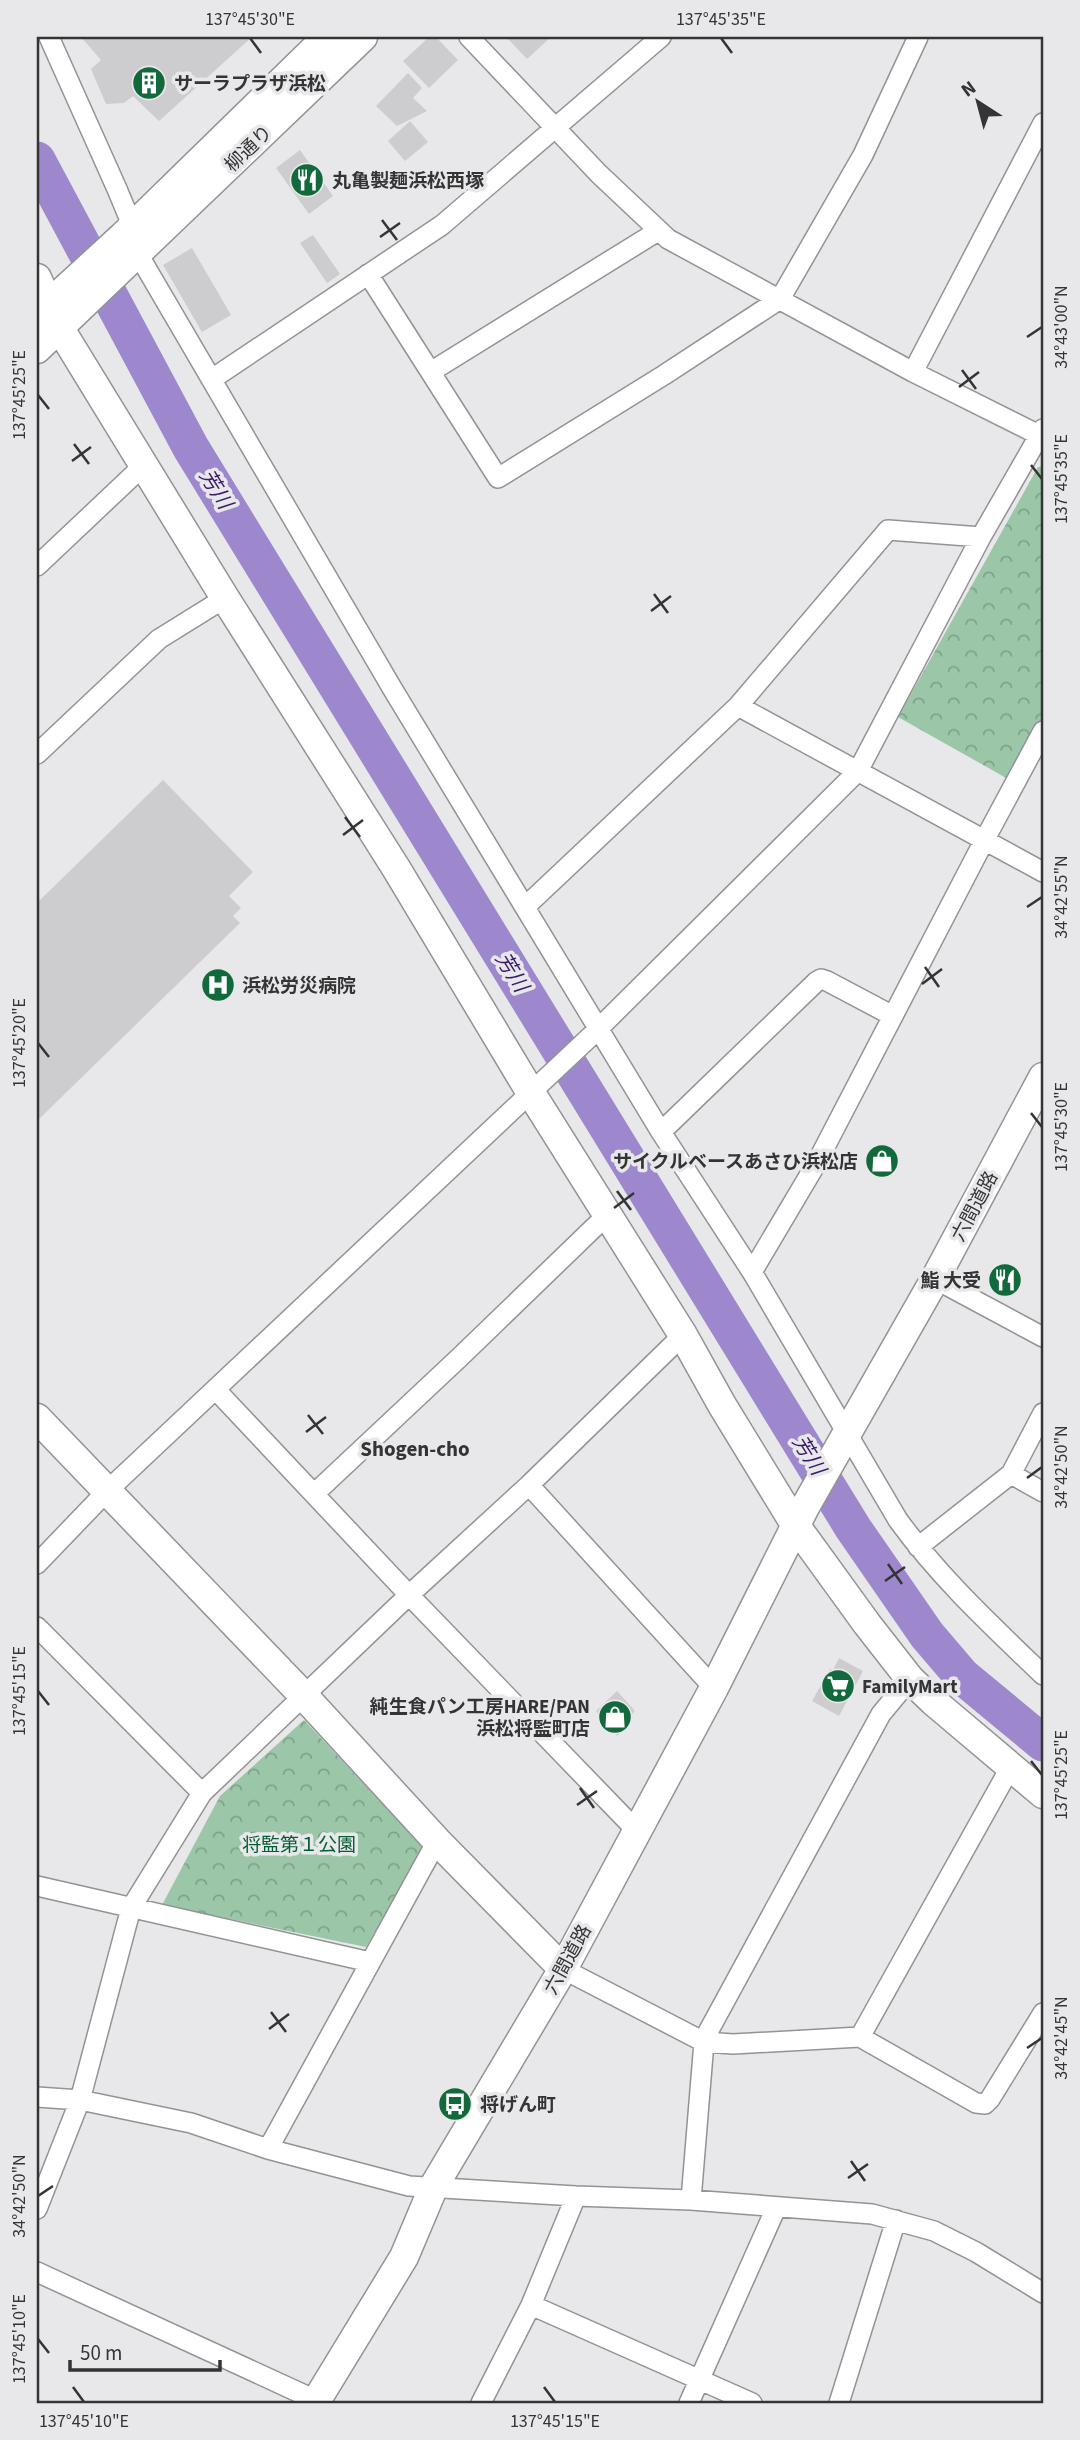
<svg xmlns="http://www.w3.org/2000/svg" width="1080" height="2440" viewBox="0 0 1080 2440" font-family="'Source Sans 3','Noto Sans JP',sans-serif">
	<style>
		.park { fill: url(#park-crowns) }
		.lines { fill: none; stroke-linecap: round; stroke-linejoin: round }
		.river { stroke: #9d88cd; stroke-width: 37 }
		.building { fill: #cdcdd0 }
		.street-casing { stroke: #939295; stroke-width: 22 }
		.secondary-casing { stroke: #939295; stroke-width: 31 }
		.street { stroke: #fff; stroke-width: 19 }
		.secondary { stroke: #fff; stroke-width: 28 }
		.ticks { fill: none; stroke: #343435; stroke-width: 2.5 }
		.labels { text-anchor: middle; stroke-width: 7; stroke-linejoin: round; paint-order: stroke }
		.poi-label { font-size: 19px; font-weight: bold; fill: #343435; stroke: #e8e7ea; text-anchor: start }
		.street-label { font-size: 19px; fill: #343435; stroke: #e8e7ea }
		.park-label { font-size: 19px; fill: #035e32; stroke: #e8e7ea }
		.water-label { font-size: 21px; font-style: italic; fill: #3c1a6b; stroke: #e8e7ea }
		.neighbourhood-label { font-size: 21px; font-weight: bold; fill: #343435; stroke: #e8e7ea }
		.neatline { fill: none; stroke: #343435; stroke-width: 2.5 }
		.ticks-label { font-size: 18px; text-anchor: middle; fill: #343435 }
	</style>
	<defs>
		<pattern id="park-crowns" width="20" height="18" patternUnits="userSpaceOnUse" patternTransform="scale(1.75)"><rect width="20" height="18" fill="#9bc7a8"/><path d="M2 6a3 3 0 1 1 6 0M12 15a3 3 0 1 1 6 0" fill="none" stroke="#7fa28a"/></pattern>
	</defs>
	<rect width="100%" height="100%" fill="#e8e7ea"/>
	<path class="park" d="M1043,466V716L1008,779L898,717L1038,467Z
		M304,1720L424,1848L366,1947L162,1905L220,1796Z"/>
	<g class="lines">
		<path class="river" d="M37,160L191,448L853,1528L927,1635L962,1676L1043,1743"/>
	</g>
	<path class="building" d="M81,37H252L159,121L133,96L124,103L106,104L91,69L101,60Z
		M429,37H436L458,60L429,88L403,61Z
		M506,37H551L527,59Z
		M408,73L422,88L413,98L427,111L397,126L376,106Z
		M410,121L428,142L405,161L388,141Z
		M300,150L333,196L309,214L276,168Z
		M313,235L340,274L327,283L300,243Z
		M192,248L231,315L202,332L163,265Z
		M163,780L253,872L229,896L241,908L233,916L240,923L37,1121V896L40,900Z
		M839,1658L863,1671L839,1716L812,1701L830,1669L833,1670Z
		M617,1691L635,1711L623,1723L627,1727L617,1736L596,1711Z"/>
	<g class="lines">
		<g class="street-casing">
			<path id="street" d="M49,37L117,189L132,225L138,254L392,688L661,1132L752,1272L898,1520C940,1578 992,1626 1043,1675
				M469,37L599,174L668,239L913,372L1043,437
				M368,274L498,478L664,375L780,299L863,155L918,37
				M432,371L658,231
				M913,372L1043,123
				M212,379L442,225L661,37
				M37,566L144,465
				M738,706L1043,872
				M37,754L159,639L225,598
				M526,906L738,706L888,530L981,537
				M661,1132L816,982L821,979L827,981L893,1016
				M752,1272L816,1164L985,839L1043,731
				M935,1279L1043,1337
				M216,1390L409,1595L637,1831
				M1011,1474L1043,1492
				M529,1485L714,1688
				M314,1494L460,1357L607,1215
				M918,1547L1011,1474L1043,1413
				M37,1564L107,1491L592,1035L858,771L981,537L1043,429
				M37,1627L202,1793
				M37,1886L370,1962
				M563,1969L704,2042L733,2044L860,2037L976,2103L985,2104L990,2099L1043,2013
				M860,2037L1010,1768
				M37,2097L80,2100L191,2123L268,2149L409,2186L576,2196L691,2200L872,2214L934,2231L976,2252L1043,2293
				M268,2149L437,1841
				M691,2200L704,2042L708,2032L881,1714L910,1679
				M37,2209L80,2100L131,1908L202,1793L409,1595L529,1485L683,1335
				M37,2272L322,2403
				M531,2305L752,2403
				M481,2403L531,2305L576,2196
				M689,2403L776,2208
				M839,2403L896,2220"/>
		</g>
		<g class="secondary-casing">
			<path id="secondary" d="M37,278L59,327L225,598L396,868L531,1093L683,1335L722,1405L796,1526L867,1624L910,1679L934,1702L1043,1794
				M37,315L122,237L327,37
				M37,349L363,37
				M37,1418L304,1696L437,1841L563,1969
				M315,2403L404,2257L434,2186L563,1969L714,1688L805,1507L935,1279L1043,1077"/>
		</g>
		<use href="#street" class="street"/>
		<use href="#secondary" class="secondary"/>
	</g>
	<path class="ticks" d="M250,38L261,53M721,38L732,53M382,220L397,240M380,237L400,223M1027,337L1042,327M962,370L976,389M959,387L979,372M38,395L49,409M74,444L89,464M72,461L91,447M1031,465L1042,479M654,594L668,613M651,611L671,596M345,817L360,837M343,835L363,820M1027,907L1042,897M925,967L939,987M922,984L942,969M38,1043L49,1057M1031,1113L1042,1127M617,1191L631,1210M614,1208L634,1193M308,1415L323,1434M306,1432L326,1417M1027,1478L1042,1467M888,1564L902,1584M885,1581L905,1567M38,1691L49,1705M1031,1761L1042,1775M580,1788L594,1808M577,1805L597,1791M271,2012L286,2032M269,2029L289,2014M1027,2048L1042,2038M851,2161L865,2181M848,2178L868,2164M38,2196L53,2186M38,2339L49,2353M73,2387L84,2402M544,2387L555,2402"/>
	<defs>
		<g id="building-disc" transform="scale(1.75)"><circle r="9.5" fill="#12693b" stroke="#e8e7ea"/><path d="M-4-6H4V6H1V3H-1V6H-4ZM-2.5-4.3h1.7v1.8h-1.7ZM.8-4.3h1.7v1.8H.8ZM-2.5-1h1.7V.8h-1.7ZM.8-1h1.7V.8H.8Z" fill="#fff"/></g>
		<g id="restaurant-disc" transform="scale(1.75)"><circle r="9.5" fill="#12693b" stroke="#e8e7ea"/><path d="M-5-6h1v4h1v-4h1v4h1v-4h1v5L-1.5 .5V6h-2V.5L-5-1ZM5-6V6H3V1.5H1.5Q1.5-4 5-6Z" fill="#fff"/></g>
		<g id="hospital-disc" transform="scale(1.75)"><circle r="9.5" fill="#12693b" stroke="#e8e7ea"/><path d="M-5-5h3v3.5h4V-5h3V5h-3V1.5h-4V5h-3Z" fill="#fff"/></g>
		<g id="shop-disc" transform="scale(1.75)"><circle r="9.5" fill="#12693b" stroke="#e8e7ea"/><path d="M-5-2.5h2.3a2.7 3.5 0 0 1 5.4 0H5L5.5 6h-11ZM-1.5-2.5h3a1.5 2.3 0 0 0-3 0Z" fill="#fff"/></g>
		<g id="supermarket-disc" transform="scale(1.75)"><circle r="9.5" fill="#12693b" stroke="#e8e7ea"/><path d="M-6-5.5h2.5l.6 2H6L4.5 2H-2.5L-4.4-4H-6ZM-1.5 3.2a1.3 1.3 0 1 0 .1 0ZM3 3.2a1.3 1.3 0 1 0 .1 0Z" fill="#fff"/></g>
		<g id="bus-disc" transform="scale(1.75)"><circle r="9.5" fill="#12693b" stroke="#e8e7ea"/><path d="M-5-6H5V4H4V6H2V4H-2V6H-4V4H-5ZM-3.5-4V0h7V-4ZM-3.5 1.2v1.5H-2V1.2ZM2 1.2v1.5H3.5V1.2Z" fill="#fff"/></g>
	</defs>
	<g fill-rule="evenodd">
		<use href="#building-disc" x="149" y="83"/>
		<use href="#restaurant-disc" x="307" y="180"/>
		<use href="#hospital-disc" x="218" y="985"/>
		<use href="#shop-disc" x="882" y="1161"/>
		<use href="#restaurant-disc" x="1005" y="1280"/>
		<use href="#supermarket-disc" x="838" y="1686"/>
		<use href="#shop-disc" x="615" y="1717"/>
		<use href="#bus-disc" x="455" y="2104"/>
	</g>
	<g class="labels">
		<g class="poi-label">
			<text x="174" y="90">サーラプラザ浜松</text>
			<text x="332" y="187">丸亀製麺浜松西塚</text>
			<text x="242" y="992">浜松労災病院</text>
			<text x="858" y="1168" text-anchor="end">サイクルベースあさひ浜松店</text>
			<text x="981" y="1287" text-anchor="end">鮨 大受</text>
			<text x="862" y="1693">FamilyMart</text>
			<text x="590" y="1713" text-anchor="end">純生食パン工房HARE/PAN<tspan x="590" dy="22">浜松将監町店</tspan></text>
			<text x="480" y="2111">将げん町</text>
		</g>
		<g class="street-label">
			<text transform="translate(248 148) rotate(-44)" y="7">柳通り</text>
			<text transform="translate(974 1206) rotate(-62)" y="7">六間道路</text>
			<text transform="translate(567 1959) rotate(-61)" y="7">六間道路</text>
		</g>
		<g class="park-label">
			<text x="299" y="1851">将監第１公園</text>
		</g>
		<g class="water-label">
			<text transform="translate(216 489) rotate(58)" y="7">芳川</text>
			<text transform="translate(512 972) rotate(58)" y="7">芳川</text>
			<text transform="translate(809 1455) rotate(58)" y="7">芳川</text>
		</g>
		<g class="neighbourhood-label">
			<text x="415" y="1456">Shogen-cho</text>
		</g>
	</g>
	<rect width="1080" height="2440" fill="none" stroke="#e8e7ea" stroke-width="77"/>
	<g transform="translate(978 102) rotate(324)" stroke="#e8e7ea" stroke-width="5" paint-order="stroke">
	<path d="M0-5L12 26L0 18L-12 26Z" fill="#343435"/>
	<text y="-10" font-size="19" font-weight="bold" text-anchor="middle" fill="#343435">N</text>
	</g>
	<path d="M70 2360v10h150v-10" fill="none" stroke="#343435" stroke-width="3.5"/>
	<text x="80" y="2360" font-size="21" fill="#343435" stroke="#e8e7ea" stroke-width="5" paint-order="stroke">50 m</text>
	<rect x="38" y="38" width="1004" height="2364" class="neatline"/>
	<g class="ticks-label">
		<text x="250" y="25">137°45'30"E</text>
		<text x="721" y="25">137°45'35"E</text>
		<text transform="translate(1061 327) rotate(-90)" y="6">34°43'00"N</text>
		<text transform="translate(19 395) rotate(-90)" y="6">137°45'25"E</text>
		<text transform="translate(1061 479) rotate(-90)" y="6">137°45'35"E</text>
		<text transform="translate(1061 897) rotate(-90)" y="6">34°42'55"N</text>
		<text transform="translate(19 1043) rotate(-90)" y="6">137°45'20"E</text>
		<text transform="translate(1061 1127) rotate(-90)" y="6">137°45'30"E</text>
		<text transform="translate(1061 1467) rotate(-90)" y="6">34°42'50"N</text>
		<text transform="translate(19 1691) rotate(-90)" y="6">137°45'15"E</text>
		<text transform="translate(1061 1775) rotate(-90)" y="6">137°45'25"E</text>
		<text transform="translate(1061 2038) rotate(-90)" y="6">34°42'45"N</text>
		<text transform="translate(19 2196) rotate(-90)" y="6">34°42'50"N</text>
		<text transform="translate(19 2339) rotate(-90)" y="6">137°45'10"E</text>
		<text x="84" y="2427">137°45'10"E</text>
		<text x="555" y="2427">137°45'15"E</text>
	</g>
</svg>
